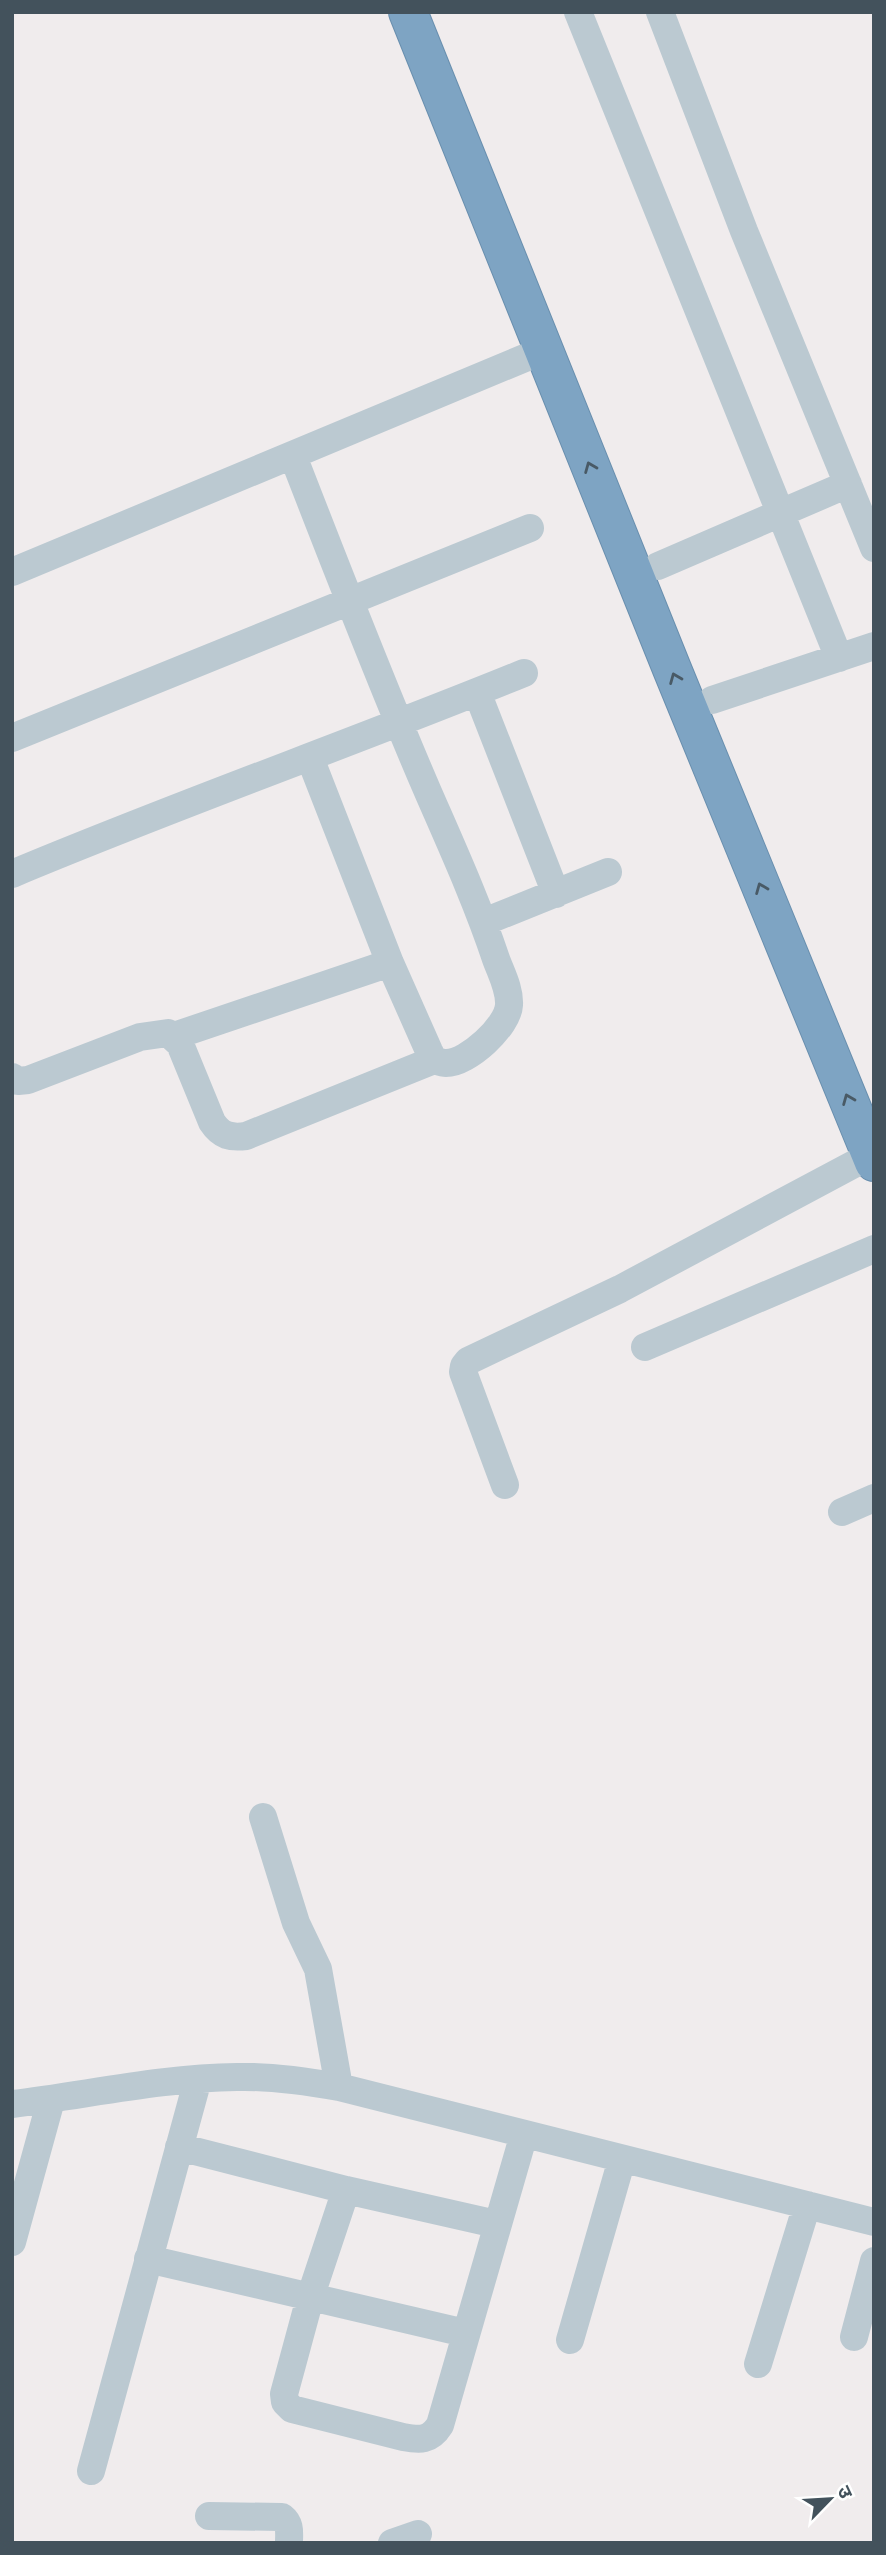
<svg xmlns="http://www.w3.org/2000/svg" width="886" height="2555" viewBox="0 0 886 2555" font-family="Ubuntu,'Noto Sans Devanagari',sans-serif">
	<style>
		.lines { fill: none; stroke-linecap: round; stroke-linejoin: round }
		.highway-casing { stroke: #698fae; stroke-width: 40 }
		.minor { stroke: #bbc9d1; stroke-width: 28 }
		.highway { stroke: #7ea4c3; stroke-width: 38 }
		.oneway { stroke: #495a66 }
	</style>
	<rect width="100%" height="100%" fill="#f0eced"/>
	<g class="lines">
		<g class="highway-casing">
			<path id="highway" d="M408,12L672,669L874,1162"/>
		</g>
		<path class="minor" d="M578,12L839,658
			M660,12L744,231L874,548
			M293,456C337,569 380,681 428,792C452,847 477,902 496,959C501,973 510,989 509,1005C508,1026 468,1063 446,1063C441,1063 435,1060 430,1059
			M658,566L848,484
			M12,572L544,350
			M477,692L556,894
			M712,700L874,646
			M12,738L530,528
			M12,874C181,803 355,742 524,673
			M484,922L608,872
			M174,1036L390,963
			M12,1077L18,1081L28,1080L140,1037L168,1033L180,1044L212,1122C221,1136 231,1138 246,1136L429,1062L431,1055L429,1051L390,963L310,758
			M645,1347L874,1249
			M505,1485L463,1372L464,1366L468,1361L620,1289L871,1155
			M842,1512L874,1498
			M263,1817L296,1923L318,1969L339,2087
			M12,2104C87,2095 161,2078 237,2077C271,2076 305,2081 339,2087L874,2222
			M179,2147L346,2190L496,2224
			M346,2190L310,2298L284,2394L285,2402L292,2409L403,2437C420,2440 430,2441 440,2425L524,2134
			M12,2242L51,2100
			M148,2259L465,2333
			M854,2337L874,2261
			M570,2340L622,2159
			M758,2364L807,2205
			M91,2471L198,2079
			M209,2516L282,2517C291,2524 289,2533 289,2543
			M392,2543L418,2534"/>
		<use href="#highway" class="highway"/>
	</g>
	<defs><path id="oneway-chevron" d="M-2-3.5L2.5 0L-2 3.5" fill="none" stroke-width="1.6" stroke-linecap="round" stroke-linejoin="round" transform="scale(1.75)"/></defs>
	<g class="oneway">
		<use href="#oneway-chevron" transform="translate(590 467) rotate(-112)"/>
		<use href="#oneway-chevron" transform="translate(675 678) rotate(-112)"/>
		<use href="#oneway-chevron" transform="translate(761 888) rotate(-112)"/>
		<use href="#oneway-chevron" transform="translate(848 1099) rotate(-112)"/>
	</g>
	<rect width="886" height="2555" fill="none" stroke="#43525c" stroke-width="28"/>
	<g transform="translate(830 2499) rotate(65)" stroke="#ffffff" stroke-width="5" paint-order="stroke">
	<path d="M0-5L12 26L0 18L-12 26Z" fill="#43525c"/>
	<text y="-10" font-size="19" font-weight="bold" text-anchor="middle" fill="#43525c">उ</text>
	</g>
</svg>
